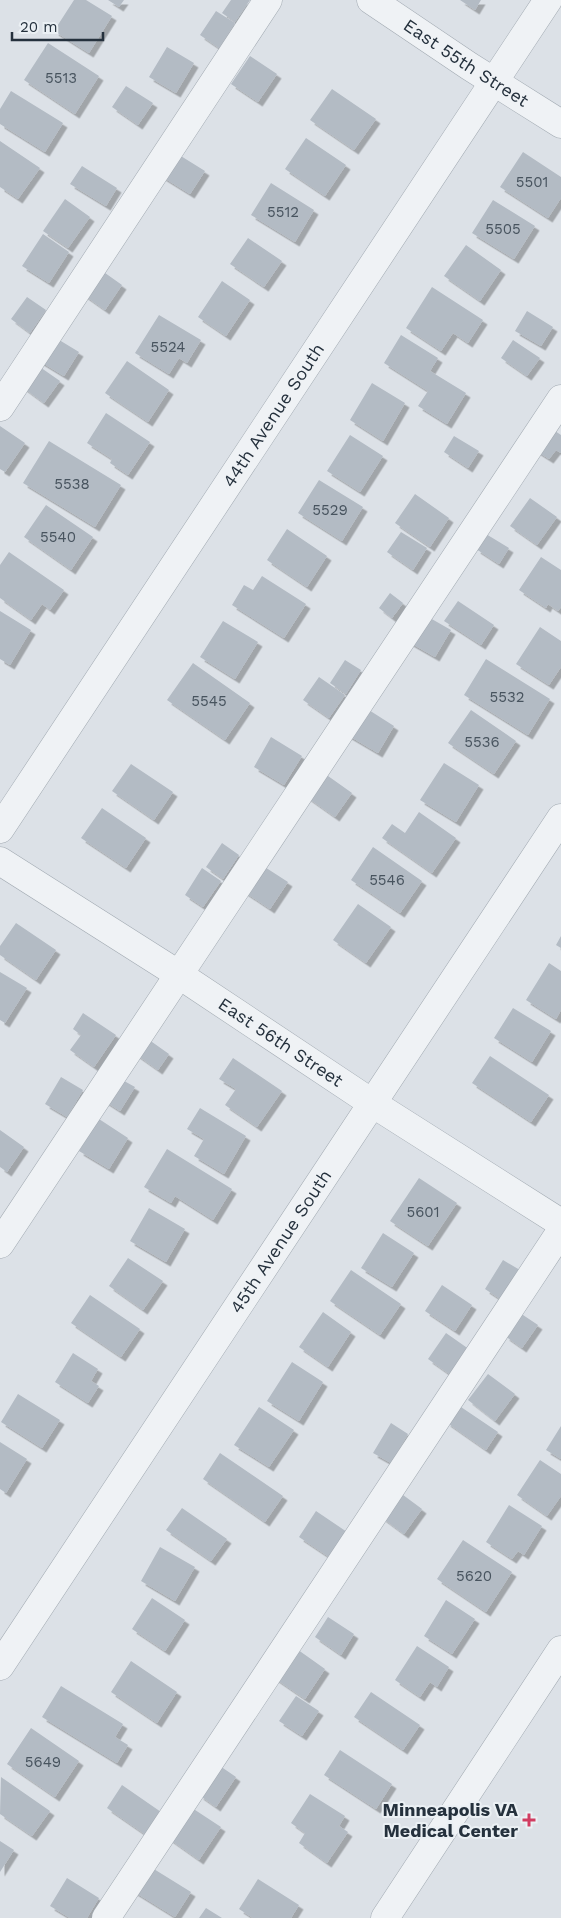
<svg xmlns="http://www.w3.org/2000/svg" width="561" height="1918" viewBox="0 0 561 1918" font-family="'Work Sans',sans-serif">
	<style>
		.building { fill: #b3bbc4; filter: url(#shadow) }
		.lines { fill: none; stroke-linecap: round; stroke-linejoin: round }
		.minor-casing { stroke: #a1a9b1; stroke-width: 29 }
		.minor { stroke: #eff2f5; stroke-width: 28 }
		.poi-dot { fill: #d13c61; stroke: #ebf0f4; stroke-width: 2 }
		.labels { text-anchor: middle; stroke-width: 4; stroke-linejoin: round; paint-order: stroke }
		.number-label { font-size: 15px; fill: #48545f }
		.street-label { font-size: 18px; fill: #25313d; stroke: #ebf0f4 }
		.poi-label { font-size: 18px; font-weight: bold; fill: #25313d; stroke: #ebf0f4; text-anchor: end }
	</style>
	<defs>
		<filter id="shadow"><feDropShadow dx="4.5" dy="4.5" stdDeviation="0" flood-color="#0004"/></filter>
	</defs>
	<rect width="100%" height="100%" fill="#dce1e7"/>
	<path class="building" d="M74,0H86L112,16L89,53L54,31Z
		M108,0H124L119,7Z
		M231,0H250L235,22L222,13Z
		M460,0H481L475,10Z
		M216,11L235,23L219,48L200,35Z
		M48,43L99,76L75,114L24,80Z
		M167,47L194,63L176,93L149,77Z
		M250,56L277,74L258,102L231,84Z
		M126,86L153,103L138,125L112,107Z
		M332,89L376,119L354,150L310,120Z
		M11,91L63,123L45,152L0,124V109Z
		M306,138L346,165L325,196L285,169Z
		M0,141L40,168L18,199L0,187Z
		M523,152L561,177V198L548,218L500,187Z
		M176,153L205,171L190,194L161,176Z
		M82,166L117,188L106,206L70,184Z
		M271,183L314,210L295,242L251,215Z
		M65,199L90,217L68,248L43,231Z
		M493,200L535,226L514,259L472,233Z
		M43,234L69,252L49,283L22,266Z
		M248,238L282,261L264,287L230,264Z
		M466,245L501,270L480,301L444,276Z
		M98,268L122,285L105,310L81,293Z
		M222,281L250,300L226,336L198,317Z
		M432,287L483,320L468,343L453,333L441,351L406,328Z
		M27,297L46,310L30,333L11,319Z
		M527,311L553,327L541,346L515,331Z
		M159,315L201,340L187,363L179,358L169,374L135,353Z
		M51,335L79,352L64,376L36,359Z
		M401,335L438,358L430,371L466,393L447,424L418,406L428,391L384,363Z
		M513,340L540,358L527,376L501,358Z
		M127,361L169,390L148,422L105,393Z
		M37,365L60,381L44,403L21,386Z
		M372,383L405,403L383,441L350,420Z
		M106,413L150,442L128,475L110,463L112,459L87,443Z
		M0,426L25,443L5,472L0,469Z
		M549,427L561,435V453L556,450L549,459L535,450Z
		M350,435L383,456L360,492L327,471Z
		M454,436L479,451L468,468L444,452Z
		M49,441L121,485L95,527L23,483Z
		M319,480L363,507L342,541L298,513Z
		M415,494L449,518L430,547L395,523Z
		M530,498L557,517L537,545L510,526Z
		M46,505L93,537L71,570L24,537Z
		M287,529L327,556L307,587L267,560Z
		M401,532L427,548L413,570L387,552Z
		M486,534L509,548L499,564L476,549Z
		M9,552L64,590L50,610L42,604L31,620L0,598V565Z
		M541,557L561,570V607L558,611L548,604L546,608L519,590Z
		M262,576L306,604L284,638L232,605L244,585L253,590Z
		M390,593L403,603L392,618L379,608Z
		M458,601L494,625L481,645L444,621Z
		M0,611L31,630L10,665L0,659Z
		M423,614L451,630L435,657L407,641Z
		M223,621L258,642L235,679L200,657Z
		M540,627L561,641V667L549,685L516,664Z
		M486,659L550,699L528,735L464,695Z
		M345,660L361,670L346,694L330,683Z
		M193,663L250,703L225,740L167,700Z
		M319,677L345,695L329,718L303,700Z
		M361,705L394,726L378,753L344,733Z
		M471,710L516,741L494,774L448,743Z
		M271,737L302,756L284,785L254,767Z
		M444,763L479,785L456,822L420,800Z
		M131,764L173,792L154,820L112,791Z
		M321,771L352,793L335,817L304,795Z
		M102,808L146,838L126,868L81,838Z
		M419,812L456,838L432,873L382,838L392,824L405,833Z
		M222,843L239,855L223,879L206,867Z
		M373,847L422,881L400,913L351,880Z
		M257,862L288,882L270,909L240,889Z
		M202,868L221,881L203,907L185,895Z
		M358,904L391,927L366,963L333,940Z
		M16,923L56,950L36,980L0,955V946Z
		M561,936V948L556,945Z
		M549,963L561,971V1010L556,1019L526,1000Z
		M0,972L27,988L5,1023L0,1020Z
		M513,1008L551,1031L532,1062L494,1038Z
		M83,1013L116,1035L94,1067L70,1050L81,1035L73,1029Z
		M145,1037L169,1054L158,1070L134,1053Z
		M490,1056L549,1095L531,1122L472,1083Z
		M233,1058L282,1091L257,1127L225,1105L236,1089L219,1079Z
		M61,1077L83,1090L67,1117L45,1104Z
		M117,1077L135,1087L120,1111L103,1100Z
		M200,1108L246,1136L224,1174L194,1156L204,1139L187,1129Z
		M99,1119L128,1138L109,1169L79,1151Z
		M0,1130L24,1147L7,1172L0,1167Z
		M167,1149L232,1189L213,1220L175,1196L171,1203L144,1187Z
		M419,1178L457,1203L428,1246L390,1221Z
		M149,1208L185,1229L166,1262L130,1241Z
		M383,1233L414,1253L392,1287L361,1268Z
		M128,1258L163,1281L143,1310L109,1286Z
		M503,1260L525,1273L506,1303L485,1289Z
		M351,1270L401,1304L380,1335L330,1301Z
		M442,1285L472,1305L455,1331L425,1311Z
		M90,1295L140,1329L121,1357L71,1323Z
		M323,1312L351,1332L328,1367L299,1347Z
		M520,1313L538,1325L522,1348L505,1336Z
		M446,1333L473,1352L455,1378L428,1359Z
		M73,1353L98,1369L91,1381L99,1386L88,1403L55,1382Z
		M292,1362L323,1382L299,1421L267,1401Z
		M488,1374L515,1394L495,1421L468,1400Z
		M18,1394L60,1420L42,1448L1,1422Z
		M458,1405L498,1432L486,1450L446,1422Z
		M259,1407L294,1430L269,1467L234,1445Z
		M391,1423L408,1434L391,1463L373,1453Z
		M561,1426V1459L546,1450Z
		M0,1442L27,1459L6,1493L0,1489Z
		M220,1453L283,1496L265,1522L203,1479Z
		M540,1460L561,1474V1496L547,1516L517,1495Z
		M399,1492L422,1509L404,1534L381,1517Z
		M509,1505L542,1526L524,1555L518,1551L512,1559L486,1542Z
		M182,1508L227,1539L211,1561L166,1530Z
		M316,1511L347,1532L329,1557L299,1537Z
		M463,1540L512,1572L486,1612L437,1579Z
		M160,1547L195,1567L175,1601L141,1581Z
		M152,1598L185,1620L165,1651L132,1629Z
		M446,1600L475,1619L452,1654L424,1636Z
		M328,1617L354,1634L341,1655L315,1637Z
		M417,1646L449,1667L437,1687L430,1682L420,1697L395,1680Z
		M294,1647L325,1669L305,1699L273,1677Z
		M131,1661L177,1692L157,1723L111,1692Z
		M61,1686L123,1724L115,1737L128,1745L117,1763L42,1717Z
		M371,1692L420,1725L403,1750L354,1717Z
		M296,1696L319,1711L302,1736L279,1721Z
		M31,1728L79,1761L55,1797L7,1764Z
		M340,1750L392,1784L376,1809L324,1775Z
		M220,1766L236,1777L216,1807L199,1795Z
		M1,1777L50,1811L32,1836L0,1814Z
		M122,1785L161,1812L146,1835L107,1808Z
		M310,1794L345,1816L339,1826L348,1832L327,1863L299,1843L305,1833L291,1823Z
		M189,1806L221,1827L199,1860L168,1838Z
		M0,1841L14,1850L0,1872Z
		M149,1866L191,1892L175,1917L133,1891Z
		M67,1878L99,1898L87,1918H70L50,1906Z
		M258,1879L299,1905L291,1918H253L239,1909Z
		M206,1908L222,1918H199Z"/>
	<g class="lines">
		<g class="minor-casing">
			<g id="minor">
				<path id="s1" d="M371,0L469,66L561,124"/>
				<path d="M0,407L268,0"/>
				<path id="s2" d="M0,829L548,0"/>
				<path id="s3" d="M0,861L178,974L372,1103L561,1223"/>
				<path d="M0,1244L561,399"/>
				<path id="s4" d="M0,1666L561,818"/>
				<path d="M106,1918L561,1231"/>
				<path d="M385,1918L561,1650"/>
			</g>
		</g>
		<use href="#minor" class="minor"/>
	</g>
	<path class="poi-dot" d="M526.5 1812.5h5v5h5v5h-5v5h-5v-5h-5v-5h5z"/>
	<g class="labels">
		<g class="number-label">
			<text x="61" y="83">5513</text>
			<text x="532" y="187">5501</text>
			<text x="283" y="217">5512</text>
			<text x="503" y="234">5505</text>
			<text x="168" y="352">5524</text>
			<text x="72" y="489">5538</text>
			<text x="330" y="515">5529</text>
			<text x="58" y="542">5540</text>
			<text x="507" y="702">5532</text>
			<text x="209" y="706">5545</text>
			<text x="482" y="747">5536</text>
			<text x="387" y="885">5546</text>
			<text x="423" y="1217">5601</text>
			<text x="474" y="1581">5620</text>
			<text x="43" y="1767">5649</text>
		</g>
		<g class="street-label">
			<text dy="6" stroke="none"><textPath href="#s1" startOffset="114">East 55th Street</textPath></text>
			<text dy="6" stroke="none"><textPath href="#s2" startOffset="496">44th Avenue South</textPath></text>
			<text dy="6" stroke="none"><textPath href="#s3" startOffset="334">East 56th Street</textPath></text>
			<text dy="6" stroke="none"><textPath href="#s4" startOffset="509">45th Avenue South</textPath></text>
		</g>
		<g class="poi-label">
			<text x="518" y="1816">Minneapolis VA<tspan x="518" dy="21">Medical Center</tspan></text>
		</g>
	</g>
	<path d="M12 32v8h91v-8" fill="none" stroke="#25313d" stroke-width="2.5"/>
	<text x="20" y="32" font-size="15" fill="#25313d" stroke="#ebf0f4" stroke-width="4" paint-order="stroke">20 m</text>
</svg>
